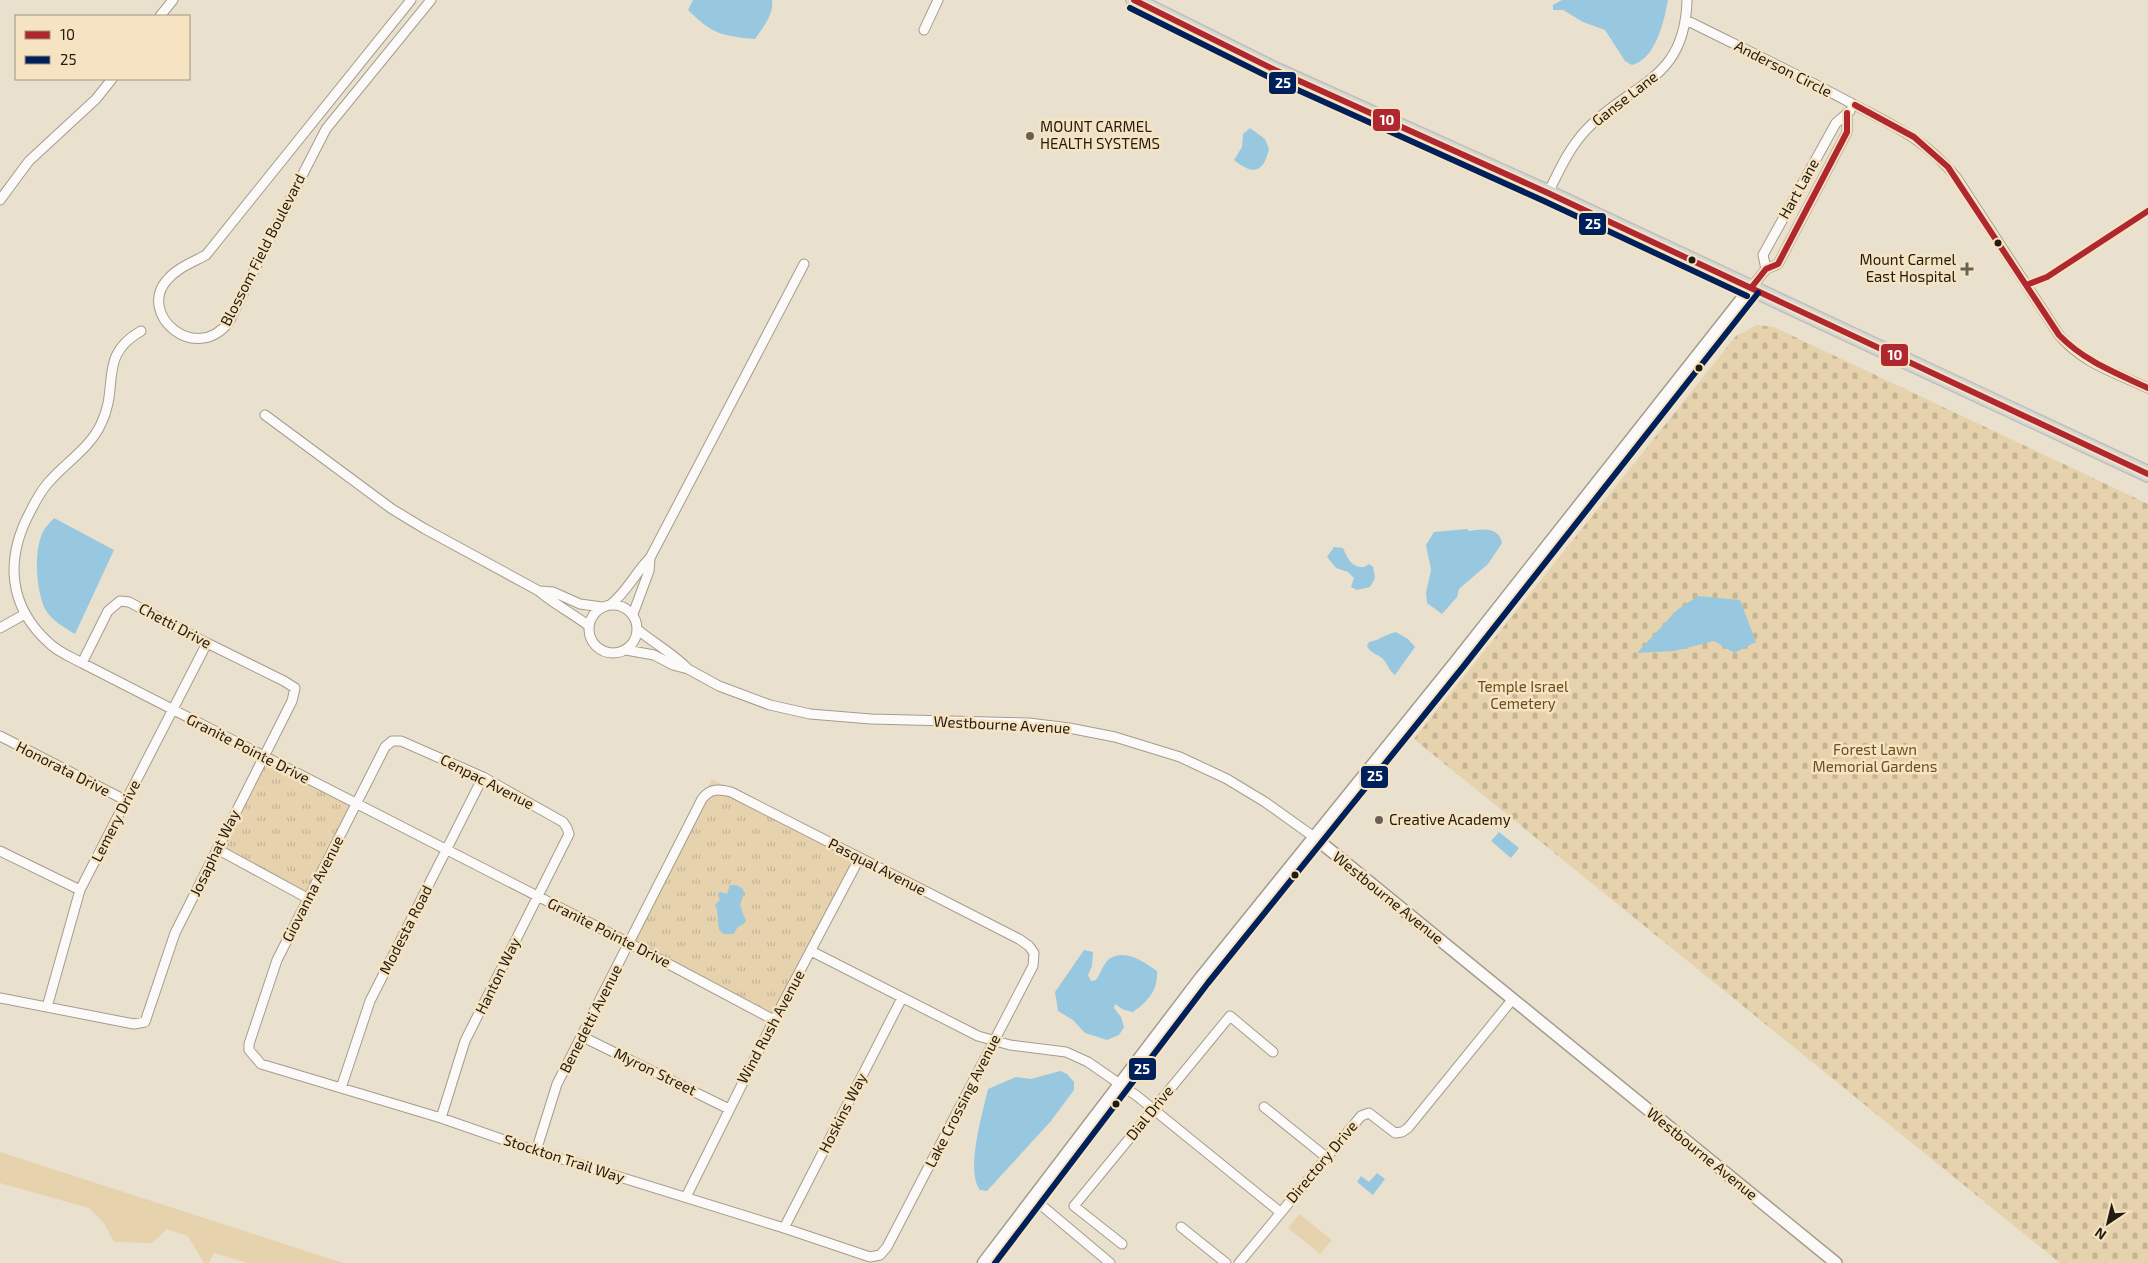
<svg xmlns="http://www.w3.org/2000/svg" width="2148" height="1263" viewBox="0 0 2148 1263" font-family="'Exo 2',sans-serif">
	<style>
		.grass { fill: #e6d2ad }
		.cemetery { fill: url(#cemetery-stones) }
		.park { fill: url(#park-tufts) }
		.water { fill: #97c8e0 }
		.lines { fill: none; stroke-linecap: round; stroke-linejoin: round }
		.minor-casing { stroke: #a49c8e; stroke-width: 11 }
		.tertiary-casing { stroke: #a49c8e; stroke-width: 14 }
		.secondary-casing { stroke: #a49c8e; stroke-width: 15 }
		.trunk-casing { stroke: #c3beb5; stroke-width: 18 }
		.minor { stroke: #fcfaf8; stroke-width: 9 }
		.tertiary { stroke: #fcfaf8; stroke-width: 11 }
		.secondary { stroke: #fcfaf8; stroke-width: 12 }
		.trunk { stroke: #d0d8da; stroke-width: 15 }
		.bus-1-casing { stroke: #f6e3c2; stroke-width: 10 }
		.bus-2-casing { stroke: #f6e3c2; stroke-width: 10 }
		.bus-1 { stroke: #af272f; stroke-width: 6 }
		.bus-2 { stroke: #00205b; stroke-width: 6 }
		.poi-dot { fill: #686052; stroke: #f6e3c2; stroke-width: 2 }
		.bus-dot { fill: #221b0f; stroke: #f6e3c2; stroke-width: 2 }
		.labels { text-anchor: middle; stroke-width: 5; stroke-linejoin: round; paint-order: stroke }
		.street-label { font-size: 15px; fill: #221b0f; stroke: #f6e3c2 }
		.poi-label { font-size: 15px; fill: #221b0f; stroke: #f6e3c2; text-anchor: start }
		.park-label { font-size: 15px; fill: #69501e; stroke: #f6e3c2 }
		.line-badge { stroke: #f6e3c2; stroke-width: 2 }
		.badge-label { font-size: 14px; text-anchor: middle; font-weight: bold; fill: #fff }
	</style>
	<defs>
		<pattern id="cemetery-stones" width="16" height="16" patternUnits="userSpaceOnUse" patternTransform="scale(1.25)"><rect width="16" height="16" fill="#e6d2ad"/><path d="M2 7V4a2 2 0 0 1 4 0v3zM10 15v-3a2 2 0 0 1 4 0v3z" fill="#c5b494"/></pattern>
		<pattern id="park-tufts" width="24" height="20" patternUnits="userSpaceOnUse" patternTransform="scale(1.25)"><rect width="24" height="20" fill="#e6d2ad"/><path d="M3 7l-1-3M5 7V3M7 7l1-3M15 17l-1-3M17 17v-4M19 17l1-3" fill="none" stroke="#c5b494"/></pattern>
	</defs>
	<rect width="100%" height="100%" fill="#eae0ce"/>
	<path class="grass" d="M0,1152L343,1263H248L214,1253L209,1263H204L188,1236L167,1229L152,1243L114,1242L104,1223L89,1208L0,1183Z
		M1299,1214L1332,1240L1320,1254L1288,1228Z"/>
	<path class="cemetery" d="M1757,325L1774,327L2148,504V1263H2060L1414,739L1736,336Z"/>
	<path class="park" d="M262,757L356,804L309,899L217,849Z
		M712,779L859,859L774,1020L629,943Z"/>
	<path class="water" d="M693,0H772C774,15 763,27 755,39C722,36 712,34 688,10Z
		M1562,0H1668C1664,21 1656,59 1632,65L1625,61L1605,30L1583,22L1563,10H1553V5Z
		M1250,128L1265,139L1269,149C1263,174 1253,175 1234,160L1242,147L1243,134Z
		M54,518L114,550L75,634C65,628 51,620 45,609C36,591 33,548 44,530C46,526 51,522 54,518Z
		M1467,529L1469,531C1481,529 1499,526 1502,543L1488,564L1459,589L1457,597L1442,614L1427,603L1426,593L1431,570L1426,545L1434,532Z
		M1334,547L1343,548C1347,557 1351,568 1364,567L1369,564L1373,567L1375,578L1370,587L1357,590L1351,587L1354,578L1348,572L1336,568L1327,557Z
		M1698,596L1740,600L1756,642L1734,653L1714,641L1674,651L1637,653L1677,610Z
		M1396,632L1408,639L1415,647L1395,675C1389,671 1388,664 1383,659C1378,654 1371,654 1367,646L1369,642C1380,640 1386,634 1396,632Z
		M1499,832L1519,848L1511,858L1491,841Z
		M730,885H737L743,889L744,893L740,905L746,922L737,928L734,934H725L720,931C716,923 720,913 715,905L720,900L718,895L720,892L727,894Z
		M1084,950L1093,952L1092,966L1088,975L1091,981L1096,980C1100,974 1104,963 1109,959C1125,948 1144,962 1157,971C1158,991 1148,1001 1133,1012L1124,1010L1115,1004L1114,1008L1121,1017L1124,1027L1119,1035L1107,1040L1085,1033L1073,1020L1058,1011L1055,992Z
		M1060,1071L1067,1074L1074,1082V1090L1051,1121L987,1191L980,1190C965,1171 983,1112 988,1089L1016,1077L1031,1079Z
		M1377,1173L1385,1179L1373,1195L1357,1182L1361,1176L1369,1182Z"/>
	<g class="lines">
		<g class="minor-casing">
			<path id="minor" d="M411,0L206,255C193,262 177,268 167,280C137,314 195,365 229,322L270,238L326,129L431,0
				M160,16L173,0
				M1686,20C1740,47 1795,73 1849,102C1892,125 1924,138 1956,177L2059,335C2082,363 2116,373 2148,388
				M924,30L938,0
				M1548,193C1559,171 1569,148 1586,130C1631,82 1685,82 1687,0
				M0,200L29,161L96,99L112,79
				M1766,269L1763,255L1836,123L1850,111
				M1751,288L1766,269L1778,264L1847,132V113
				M141,331C97,356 120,386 101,424C90,448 65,463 48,483C41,491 35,502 30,512C5,559 8,606 49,643C58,652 71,657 82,663L629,943L774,1020
				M265,415L392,509L425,529L539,591
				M650,558L804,264
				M589 629a24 24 0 1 1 48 0a24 24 0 1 1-48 0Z
				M610,605C627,592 635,573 650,558L649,571L633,614
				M589,626C572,613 554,604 539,591L553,592L580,604L602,607
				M0,628L25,614
				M638,630C654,643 672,653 686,667
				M626,650L654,655L673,665L688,669L719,686L770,705L810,714L871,719L1029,723L1069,728L1115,737L1180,757L1227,779L1265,802L1314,837
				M0,736L127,801
				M217,849L309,899
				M0,851L80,890
				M811,951L978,1036L1010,1045L1066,1052L1088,1062L1137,1096L1280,1212
				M0,998L134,1024L145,1022L175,933L292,701L295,688L284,681L207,643L129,602L120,601L108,611L82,663
				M47,1007L80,890L207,643
				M581,1036L729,1109
				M341,1088L370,1001L483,777
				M1264,1107L1326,1157
				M441,1118L465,1041L569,834L567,828L563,822L483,777L401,741H392L385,747L277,960L249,1044V1050L261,1064L441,1118L536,1151L784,1228L870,1257L880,1255L887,1247L1033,966L1034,953L1029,946L1019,939L731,792C719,789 710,788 702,799L557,1084L536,1151
				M686,1197L774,1020L859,859
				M1034,1199L1110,1263
				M1181,1227L1226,1263
				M784,1228L902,998
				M1122,1244L1074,1206L1230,1016L1273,1052
				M1239,1263L1361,1116L1369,1113L1395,1133L1402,1132L1408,1128L1512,1000"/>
		</g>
		<g class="tertiary-casing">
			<path id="tertiary" d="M1314,837L1836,1263"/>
		</g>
		<g class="secondary-casing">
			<path id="secondary" d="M984,1263L1201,978L1456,662L1751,288"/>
		</g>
		<g class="trunk-casing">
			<path id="trunk" d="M1134,0L1275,70L1548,193L2148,474"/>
		</g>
		<use href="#minor" class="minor"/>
		<use href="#tertiary" class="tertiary"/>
		<use href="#secondary" class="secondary"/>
		<use href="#trunk" class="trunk"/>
		<g class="bus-1-casing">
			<path id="bus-1" d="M1134,0L1275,70L1548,193L2148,474
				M1855,105L1914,137L1948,167L2059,335C2084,361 2116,373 2148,388
				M2026,285L2047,277L2148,211
				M1751,288L1766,269L1778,264L1847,132V113"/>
		</g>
		<g class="bus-2-casing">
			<path id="bus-2" d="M1130,8L1271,78L1544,201L1747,296
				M995,1263L1208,983L1463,667L1758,293"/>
		</g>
		<use href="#bus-1" class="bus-1"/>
		<use href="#bus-2" class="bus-2"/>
	</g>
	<g class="poi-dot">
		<circle cx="1030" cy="136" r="5"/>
		<path d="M1964.5 261.5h5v5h5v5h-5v5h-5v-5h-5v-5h5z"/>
		<circle cx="1379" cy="820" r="5"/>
	</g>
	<g class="bus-dot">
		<circle cx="1998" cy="243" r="4.5"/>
		<circle cx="1692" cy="260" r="4.5"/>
		<circle cx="1699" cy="368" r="4.5"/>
		<circle cx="1295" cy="875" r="4.5"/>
		<circle cx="1116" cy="1104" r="4.5"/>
	</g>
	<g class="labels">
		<g class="street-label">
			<text transform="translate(1783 69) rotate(27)" y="5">Anderson Circle</text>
			<text transform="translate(1625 99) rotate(-38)" y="5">Ganse Lane</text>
			<text transform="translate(1799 189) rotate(-61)" y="5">Hart Lane</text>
			<text transform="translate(263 250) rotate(-63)" y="5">Blossom Field Boulevard</text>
			<text transform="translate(175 626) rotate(28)" y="5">Chetti Drive</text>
			<text transform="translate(1002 725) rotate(3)" y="5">Westbourne Avenue</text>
			<text transform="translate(248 749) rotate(27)" y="5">Granite Pointe Drive</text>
			<text transform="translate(63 769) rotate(27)" y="5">Honorata Drive</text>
			<text transform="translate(487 782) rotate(27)" y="5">Cenpac Avenue</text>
			<text transform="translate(116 821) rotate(-63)" y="5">Lemery Drive</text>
			<text transform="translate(215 853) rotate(-64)" y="5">Josaphat Way</text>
			<text transform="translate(877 867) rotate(27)" y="5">Pasqual Avenue</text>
			<text transform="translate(313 889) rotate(-63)" y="5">Giovanna Avenue</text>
			<text transform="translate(1388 898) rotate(39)" y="5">Westbourne Avenue</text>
			<text transform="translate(406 930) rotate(-63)" y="5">Modesta Road</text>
			<text transform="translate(609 933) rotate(27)" y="5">Granite Pointe Drive</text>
			<text transform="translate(498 976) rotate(-64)" y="5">Hanton Way</text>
			<text transform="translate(591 1019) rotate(-63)" y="5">Benedetti Avenue</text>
			<text transform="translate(771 1027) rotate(-62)" y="5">Wind Rush Avenue</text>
			<text transform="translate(655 1072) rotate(26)" y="5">Myron Street</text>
			<text transform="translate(963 1101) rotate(-63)" y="5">Lake Crossing Avenue</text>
			<text transform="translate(843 1113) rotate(-63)" y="5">Hoskins Way</text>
			<text transform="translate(1150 1113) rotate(-51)" y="5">Dial Drive</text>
			<text transform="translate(1702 1154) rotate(39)" y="5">Westbourne Avenue</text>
			<text transform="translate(564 1159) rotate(18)" y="5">Stockton Trail Way</text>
			<text transform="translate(1322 1162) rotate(-50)" y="5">Directory Drive</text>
		</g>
		<g class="poi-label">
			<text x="1040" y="132">MOUNT CARMEL<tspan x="1040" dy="17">HEALTH SYSTEMS</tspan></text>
			<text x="1956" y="265" text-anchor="end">Mount Carmel<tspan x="1956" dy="17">East Hospital</tspan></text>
			<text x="1389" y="825">Creative Academy</text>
		</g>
		<g class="park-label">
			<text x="1523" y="692">Temple Israel<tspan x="1523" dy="17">Cemetery</tspan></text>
			<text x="1875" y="755">Forest Lawn<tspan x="1875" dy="17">Memorial Gardens</tspan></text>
		</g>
	</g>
	<g class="line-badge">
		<rect x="1268" y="71" width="29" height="24" rx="5" fill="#00205b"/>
		<rect x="1372" y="108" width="29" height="24" rx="5" fill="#af272f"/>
		<rect x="1578" y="212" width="29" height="24" rx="5" fill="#00205b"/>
		<rect x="1880" y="343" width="29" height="24" rx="5" fill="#af272f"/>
		<rect x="1360" y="765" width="29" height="24" rx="5" fill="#00205b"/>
		<rect x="1128" y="1057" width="29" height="24" rx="5" fill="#00205b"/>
	</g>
	<g class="badge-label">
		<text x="1283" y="88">25</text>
		<text x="1387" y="125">10</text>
		<text x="1593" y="229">25</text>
		<text x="1895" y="360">10</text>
		<text x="1375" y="781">25</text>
		<text x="1142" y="1074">25</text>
	</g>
	<rect x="15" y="15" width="175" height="65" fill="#f6e3c2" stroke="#a1937a"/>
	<rect x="25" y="31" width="25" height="8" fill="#af272f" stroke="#a1937a"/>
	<text x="60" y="40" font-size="15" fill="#221b0f">10</text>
	<rect x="25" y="56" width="25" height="8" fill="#00205b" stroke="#a1937a"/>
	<text x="60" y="65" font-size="15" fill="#221b0f">25</text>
	<g transform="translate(2108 1223) rotate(215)" stroke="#f6e3c2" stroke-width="4" paint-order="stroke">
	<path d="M0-4L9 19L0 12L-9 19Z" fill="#221b0f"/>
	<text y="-8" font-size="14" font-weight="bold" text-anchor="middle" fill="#221b0f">N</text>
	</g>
</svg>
